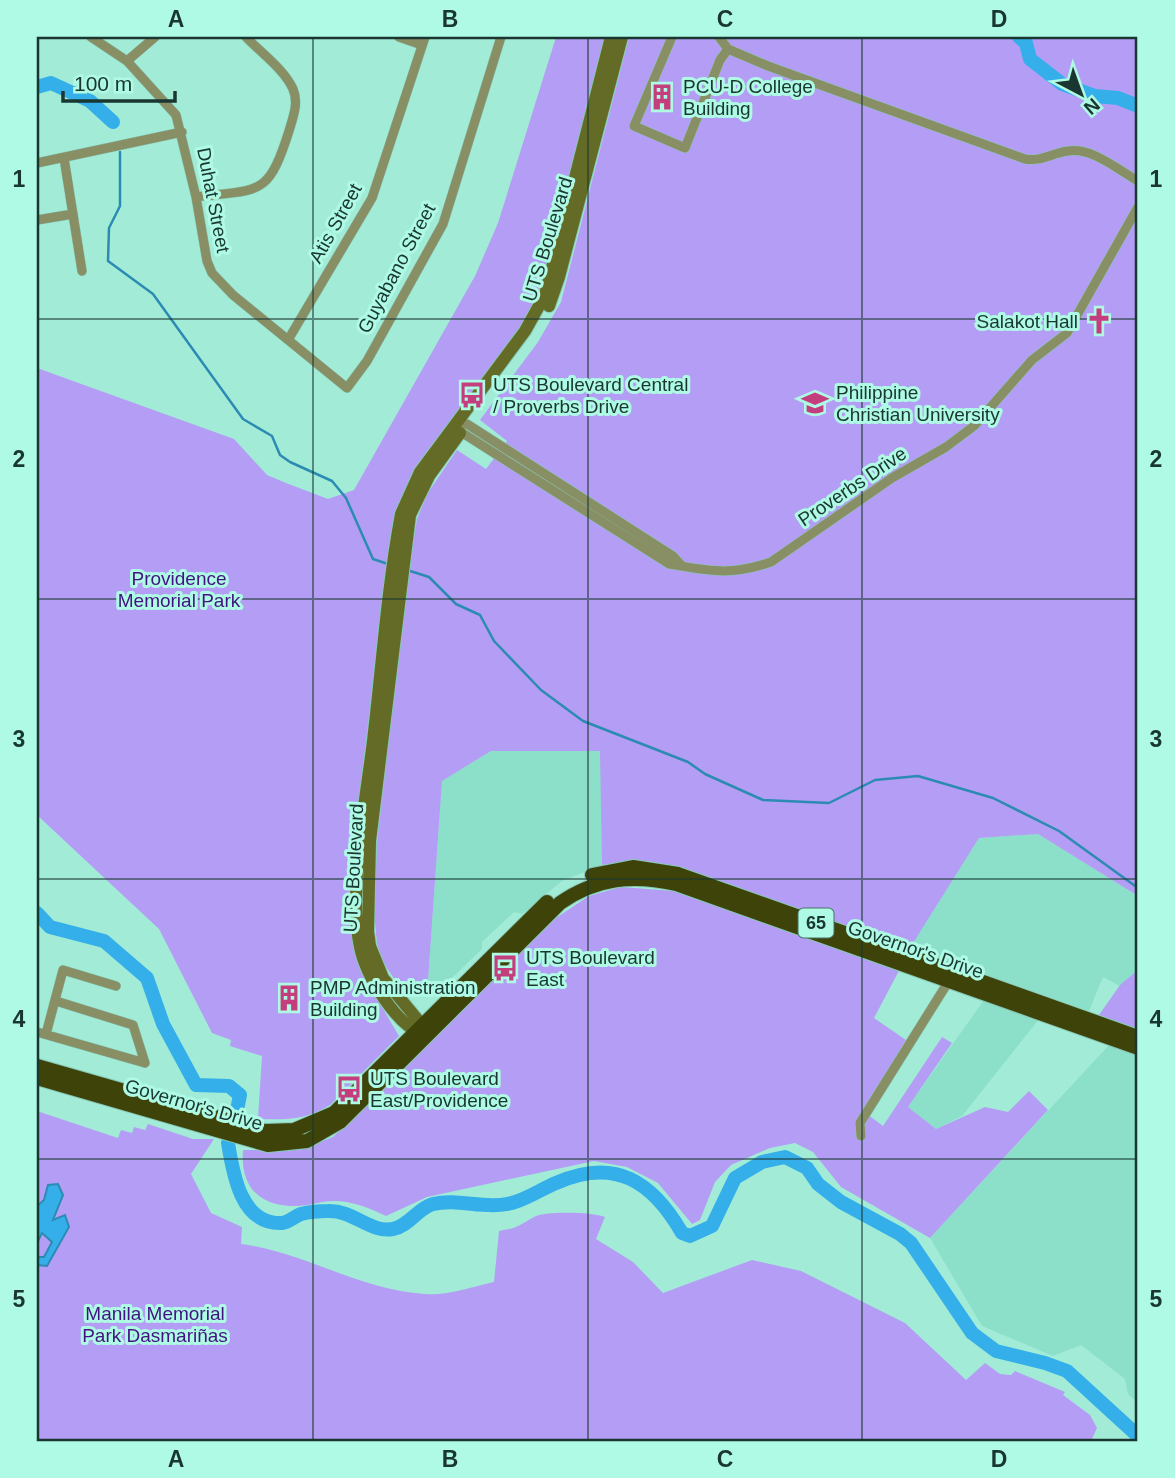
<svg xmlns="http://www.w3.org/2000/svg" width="1175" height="1478" viewBox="0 0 1175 1478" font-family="Helvetica,sans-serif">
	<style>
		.built { fill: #8cdfc9 }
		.green { fill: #b49df5 }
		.water { fill: #34afea; stroke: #2c8bb2; stroke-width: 2 }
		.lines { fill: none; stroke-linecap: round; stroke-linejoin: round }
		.stream { stroke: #2c8bb2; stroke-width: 2.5 }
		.river { stroke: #34afea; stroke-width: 14 }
		.minor-casing { stroke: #87c8b6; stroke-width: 10 }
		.secondary-casing { stroke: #87c8b6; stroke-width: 14 }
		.trunk-casing { stroke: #87c8b6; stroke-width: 16 }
		.minor { stroke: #898f65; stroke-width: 9 }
		.secondary { stroke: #636b26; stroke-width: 12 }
		.trunk { stroke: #3e430a; stroke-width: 14 }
		.grid { fill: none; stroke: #193730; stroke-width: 2; stroke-opacity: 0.55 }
		.labels { text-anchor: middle; stroke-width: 6; stroke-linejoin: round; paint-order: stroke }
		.shield { fill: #affae4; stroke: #467266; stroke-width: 2 }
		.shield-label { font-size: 18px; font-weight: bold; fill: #193730 }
		.poi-label { font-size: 19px; fill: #193730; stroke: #affae4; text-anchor: start }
		.street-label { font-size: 19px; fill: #193730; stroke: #affae4 }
		.park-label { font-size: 19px; fill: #421381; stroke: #affae4 }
		.neatline { fill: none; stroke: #193730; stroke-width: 2.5 }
		.grid-label { font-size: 23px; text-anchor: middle; font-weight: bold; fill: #193730 }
	</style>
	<rect width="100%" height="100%" fill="#a2ecd7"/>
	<path class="built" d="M491,751H601L602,865L562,881L522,914L514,912L482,942V949L434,995H427L442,781Z
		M1038,834L1138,896V1029L1099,1015L1120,986L1103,977L1089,1011L910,948L979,838Z
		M984,1000L1039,1019L962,1116L936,1129L908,1107Z
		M1110,1044L1138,1053V1403L1128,1394L1125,1379L1081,1345L1053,1356L982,1326L930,1238Z"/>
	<path class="green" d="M556,37H606L540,293L520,330L414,470L395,514L390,546L354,839L351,933L363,975L399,1036L330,1105C306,1120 286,1120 258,1119L262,1056L230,1046L231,1040L212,1033L159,929L37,815V368L234,439L267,475L286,483L328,499L354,490L475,276L498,223Z
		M629,37H1138V896L1038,834L979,838L910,948L681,868L648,861L602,865L600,751H491L442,781L427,995L404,993L384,964L377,944L374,911L377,842L405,590L417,519L427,494L457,450L486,469L507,441L480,420L538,342L561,302Z
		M621,887L674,891L901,967L874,1018L906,1040L863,1111L883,1126L942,1037L952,1043L908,1107L936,1129L985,1107L1008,1112L1029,1091L1048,1110L930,1238L841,1187L813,1152L795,1143L770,1148L731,1165L715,1182L700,1220L692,1224L658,1183L627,1167L594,1161L427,1197L386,1216C369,1208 353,1201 334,1201C321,1201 309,1206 296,1206C259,1207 240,1186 243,1150H299L333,1137L556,918L589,896Z
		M1138,970V1029L1099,1015L1120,985Z
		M37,1111L118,1138L121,1130L132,1133L134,1127L145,1130L148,1124L193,1139H214L191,1174L211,1213L242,1227L241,1244C304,1252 360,1290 425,1294C447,1296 472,1287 494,1282L499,1231C518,1228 518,1226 534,1217C545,1211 592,1212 605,1217L596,1239L633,1262L663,1293L752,1260L801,1271L905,1323L966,1380L985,1363L1000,1374L1011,1375L1015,1371L1065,1392L1063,1395L1090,1415L1097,1428L1091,1441H37Z"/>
	<path class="water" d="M58,1184L63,1195L53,1220L65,1215L69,1227L47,1266L37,1265V1257H44L52,1242L42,1233L37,1243V1206L44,1200L48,1185Z"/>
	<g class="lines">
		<path class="stream" d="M120,152V206L109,228L108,261L153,294L243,419L272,436L280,455L290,462L332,481L346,498L373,559L388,564
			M407,570L429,577L456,604L480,615L494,641L541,690L583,721L688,762L705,774L763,800L829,803L875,780L918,776L993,798L1059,831L1138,888"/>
		<path class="river" d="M1019,37L1026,43L1030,59L1062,84L1095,96L1118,98L1138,106
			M37,87L51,83L90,101L113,122
			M37,913L50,927L104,941L147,978L163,1024L196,1085L229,1086L240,1095L237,1110
			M228,1143C233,1174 241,1225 282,1223C289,1222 295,1216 301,1214C309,1212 320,1211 328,1211C354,1210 369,1233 393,1229C409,1226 418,1208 433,1204C457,1198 483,1209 507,1204C523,1202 541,1189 556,1183C615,1157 652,1181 682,1233L690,1236L712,1226L735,1178L762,1162L785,1157L807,1168L818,1184L841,1202L900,1234L911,1243L972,1333L996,1351L1045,1363L1067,1371L1138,1436"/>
		<g class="minor-casing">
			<path id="minor" d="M91,37L127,61L176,115L196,197L207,261L212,273L233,295L347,388L367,361L443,224L501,37
				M399,37L422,45
				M672,37L634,126L685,148L720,60L728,49
				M719,37L728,49L768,66L1025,159C1041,162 1052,153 1068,151C1092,147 1118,170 1138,181
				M127,61L155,37
				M64,158L82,271
				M37,163L182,132
				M196,197C261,189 268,197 289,131C293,117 299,103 293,89C284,69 260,52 246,37
				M37,220L73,214
				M288,340L372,198L425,37
				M682,566L673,556L467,424L457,425L461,432L669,564C710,571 730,576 771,562L892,478L946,447L974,426L1032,360L1067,333L1138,207
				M56,1001L133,1025L145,1063
				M37,1032L145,1063
				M46,1034L63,970L116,986
				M861,1136L860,1123L950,979"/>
		</g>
		<g class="secondary-casing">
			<path id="secondary" d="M549,306L559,277L622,37
				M426,1034L422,1025L383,978L370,946L368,931L370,841L410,515L429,476L460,433
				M424,1035C396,1025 366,976 360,947C348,892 366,799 373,741C382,666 387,589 401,514L420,472L525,331L545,295L611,37"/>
		</g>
		<g class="trunk-casing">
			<path id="trunk" d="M592,875L633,867L678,874L1138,1037
				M37,1066L265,1131L294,1130L334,1113L547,902
				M37,1078L268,1145L307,1141L340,1122L560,903C596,878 633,874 676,884L1138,1048"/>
		</g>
		<use href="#minor" class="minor"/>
		<use href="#secondary" class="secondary"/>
		<use href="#trunk" class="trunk"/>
	</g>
	<path class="grid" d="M313,37V1441M588,37V1441M862,37V1441M37,319H1138M37,599H1138M37,879H1138M37,1159H1138"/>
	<defs>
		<g id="building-bare" transform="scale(2.1)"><path d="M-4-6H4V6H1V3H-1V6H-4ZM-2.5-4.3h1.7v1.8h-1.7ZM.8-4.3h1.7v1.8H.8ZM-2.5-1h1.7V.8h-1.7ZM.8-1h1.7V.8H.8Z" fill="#c43e7e" stroke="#affae4" stroke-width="2.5" paint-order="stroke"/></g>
		<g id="church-bare" transform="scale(2.1)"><path d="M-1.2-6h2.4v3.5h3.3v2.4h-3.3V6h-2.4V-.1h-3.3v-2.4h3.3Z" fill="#c43e7e" stroke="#affae4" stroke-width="2.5" paint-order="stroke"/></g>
		<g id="bus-bare" transform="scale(2.1)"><path d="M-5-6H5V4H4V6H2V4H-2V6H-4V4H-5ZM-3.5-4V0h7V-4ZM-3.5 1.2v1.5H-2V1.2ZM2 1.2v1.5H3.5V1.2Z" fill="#c43e7e" stroke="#affae4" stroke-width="2.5" paint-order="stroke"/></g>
		<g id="university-bare" transform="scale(2.1)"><path d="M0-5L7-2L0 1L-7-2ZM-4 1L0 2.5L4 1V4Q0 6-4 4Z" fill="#c43e7e" stroke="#affae4" stroke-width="2.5" paint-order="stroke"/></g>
	</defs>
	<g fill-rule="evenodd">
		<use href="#building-bare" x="662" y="97"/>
		<use href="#church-bare" x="1099" y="321"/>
		<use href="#bus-bare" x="472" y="395"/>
		<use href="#university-bare" x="815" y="403"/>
		<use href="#bus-bare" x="505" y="968"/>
		<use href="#building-bare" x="289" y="998"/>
		<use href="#bus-bare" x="349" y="1089"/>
	</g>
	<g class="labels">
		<rect class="shield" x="798.5" y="908.5" width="35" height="29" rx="5"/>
		<g class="shield-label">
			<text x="816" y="929">65</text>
		</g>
		<g class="poi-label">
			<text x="683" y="93">PCU-D College<tspan x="683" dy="22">Building</tspan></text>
			<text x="1078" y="328" text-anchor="end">Salakot Hall</text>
			<text x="493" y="391">UTS Boulevard Central<tspan x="493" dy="22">/ Proverbs Drive</tspan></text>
			<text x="836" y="399">Philippine<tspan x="836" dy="22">Christian University</tspan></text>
			<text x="526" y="964">UTS Boulevard<tspan x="526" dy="22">East</tspan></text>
			<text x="310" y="994">PMP Administration<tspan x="310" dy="22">Building</tspan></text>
			<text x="370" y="1085">UTS Boulevard<tspan x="370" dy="22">East/Providence</tspan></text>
		</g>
		<g class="street-label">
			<text transform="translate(214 200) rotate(79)" y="7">Duhat Street</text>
			<text transform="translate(335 223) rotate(-61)" y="7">Atis Street</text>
			<text transform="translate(547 239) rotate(-73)" y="7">UTS Boulevard</text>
			<text transform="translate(396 268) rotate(-62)" y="7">Guyabano Street</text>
			<text transform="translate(852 486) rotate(-34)" y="7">Proverbs Drive</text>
			<text transform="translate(353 868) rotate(-87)" y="7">UTS Boulevard</text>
			<text transform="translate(916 949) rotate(19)" y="7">Governor's Drive</text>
			<text transform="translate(194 1104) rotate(16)" y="7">Governor's Drive</text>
		</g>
		<g class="park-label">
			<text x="179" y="585">Providence<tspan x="179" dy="22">Memorial Park</tspan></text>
			<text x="155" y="1320">Manila Memorial<tspan x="155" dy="22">Park Dasmariñas</tspan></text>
		</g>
	</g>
	<rect width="1175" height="1478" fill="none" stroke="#affae4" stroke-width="77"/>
	<g transform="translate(1081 94) rotate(139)" stroke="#affae4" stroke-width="5" paint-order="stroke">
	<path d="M0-5L12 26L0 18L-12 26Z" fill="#193730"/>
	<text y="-10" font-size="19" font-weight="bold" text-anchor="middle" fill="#193730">N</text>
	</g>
	<path d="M63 91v10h112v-10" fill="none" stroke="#193730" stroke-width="3.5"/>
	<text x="74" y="91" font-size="21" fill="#193730" stroke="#affae4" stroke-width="5" paint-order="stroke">100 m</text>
	<rect x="38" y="38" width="1098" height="1402" class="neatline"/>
	<g class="grid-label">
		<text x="176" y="27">A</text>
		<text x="450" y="27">B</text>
		<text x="725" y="27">C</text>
		<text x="999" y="27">D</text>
		<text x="19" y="187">1</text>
		<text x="1156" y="187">1</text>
		<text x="19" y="467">2</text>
		<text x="1156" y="467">2</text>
		<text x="19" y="747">3</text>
		<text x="1156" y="747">3</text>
		<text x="19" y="1027">4</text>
		<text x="1156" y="1027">4</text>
		<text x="19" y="1307">5</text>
		<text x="1156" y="1307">5</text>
		<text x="176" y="1467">A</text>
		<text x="450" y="1467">B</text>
		<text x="725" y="1467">C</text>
		<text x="999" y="1467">D</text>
	</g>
</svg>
